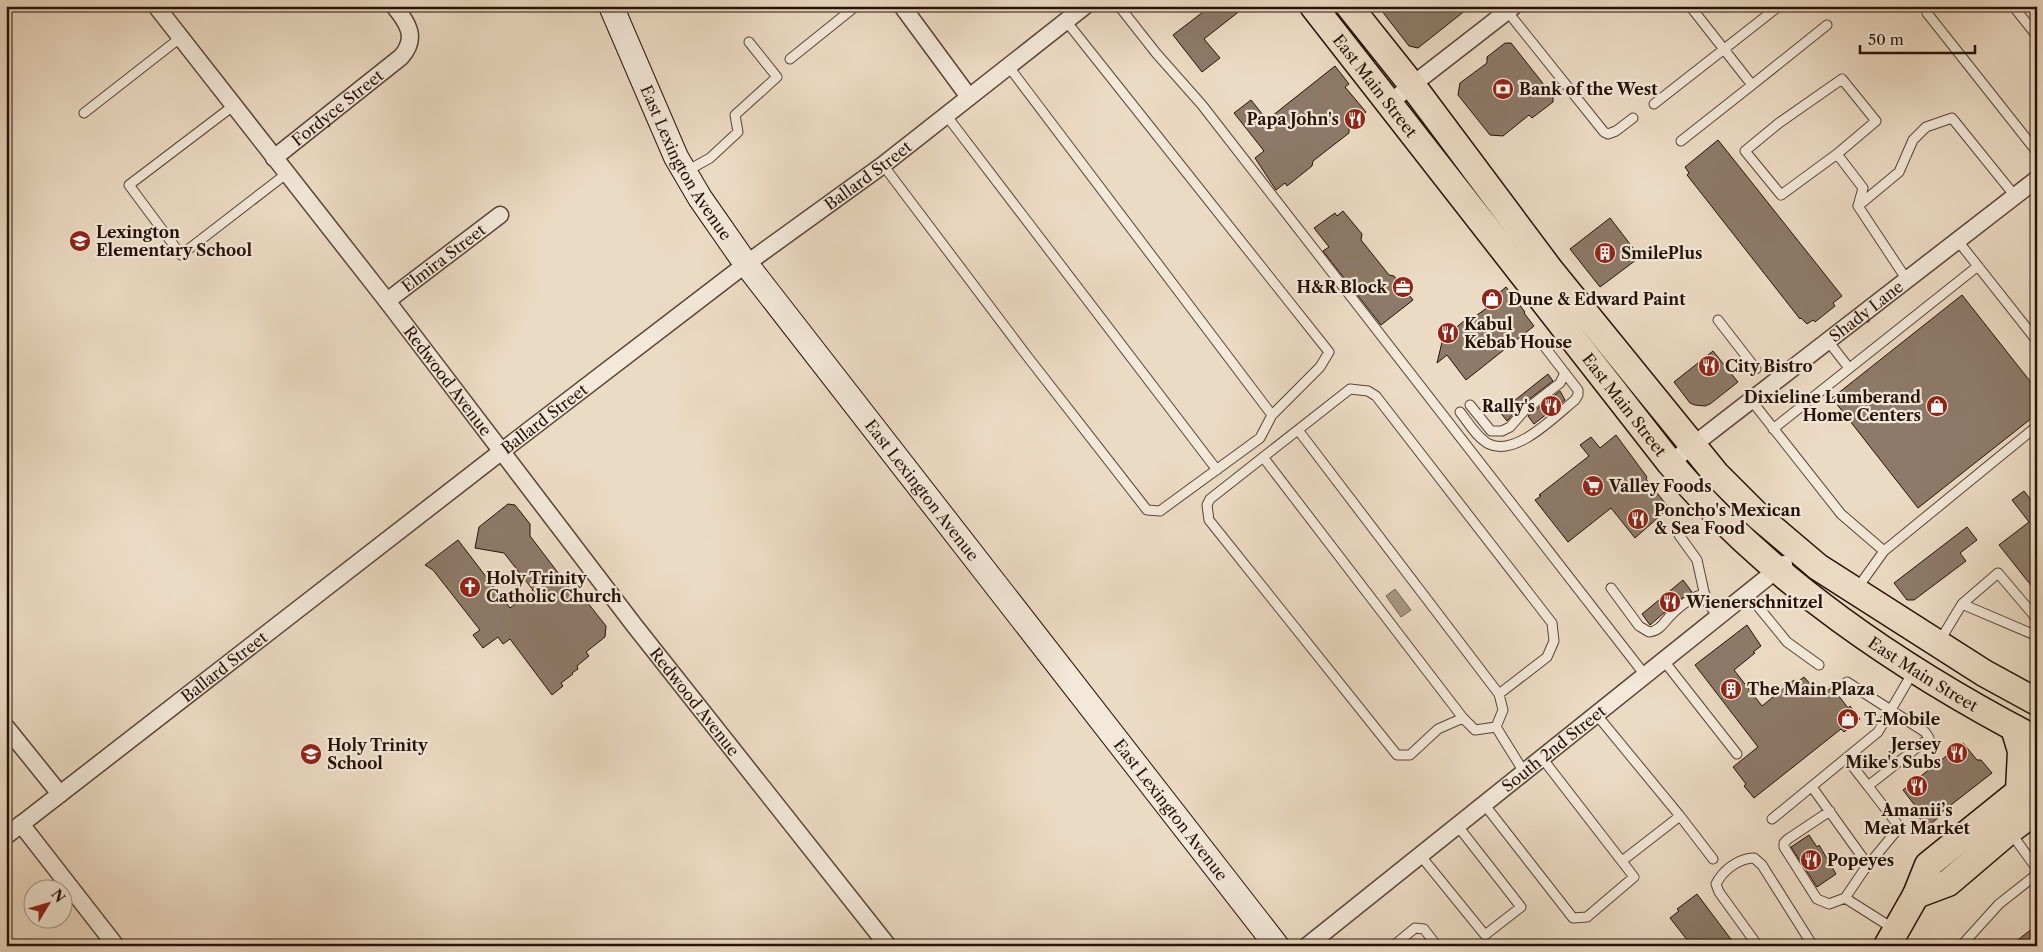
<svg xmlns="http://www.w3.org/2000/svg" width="2043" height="952" viewBox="0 0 2043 952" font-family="'Libre Caslon Text',serif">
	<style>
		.water { fill: #a99684; stroke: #756152 }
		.building { fill: #8d7a69; stroke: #261107 }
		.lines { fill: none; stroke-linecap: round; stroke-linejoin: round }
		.lane-casing { stroke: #584436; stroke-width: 11 }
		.street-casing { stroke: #584436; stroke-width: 19 }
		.secondary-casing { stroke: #261107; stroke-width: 26 }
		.primary-casing { stroke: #261107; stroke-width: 29 }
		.lane { stroke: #f3e8d9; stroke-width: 9 }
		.street { stroke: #f3e8d9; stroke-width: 16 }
		.secondary { stroke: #f3e8d9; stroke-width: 24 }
		.primary { stroke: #ecdbc4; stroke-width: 26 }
		.labels { text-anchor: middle; stroke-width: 4.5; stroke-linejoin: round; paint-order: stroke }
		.street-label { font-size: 16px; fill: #261107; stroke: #f3e8d9 }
		.poi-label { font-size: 16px; font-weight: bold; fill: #261107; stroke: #f3e8d9; text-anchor: start }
	</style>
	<rect width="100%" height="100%" fill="#ecdbc4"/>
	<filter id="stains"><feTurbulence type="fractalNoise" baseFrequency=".004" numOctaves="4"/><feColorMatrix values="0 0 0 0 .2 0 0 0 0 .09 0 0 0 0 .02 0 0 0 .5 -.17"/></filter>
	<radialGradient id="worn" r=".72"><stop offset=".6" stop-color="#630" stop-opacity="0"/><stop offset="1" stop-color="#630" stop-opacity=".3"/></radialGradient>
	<path class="water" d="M1395,589L1411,610L1401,617L1386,596Z"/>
	<path class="building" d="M1198,6H1246L1204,39L1220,58L1202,72L1173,35L1203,12Z
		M1378,6H1471L1418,48L1409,46Z
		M1505,43H1511L1553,96V102L1532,118L1529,115L1503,136L1490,135L1458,95L1460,83L1487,63V57Z
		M1335,66L1349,84L1345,87L1366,112L1349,125V133L1313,161L1312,166L1287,186L1285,183L1276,190L1255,158L1264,151L1234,113L1251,100L1267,120Z
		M1718,140L1842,296L1833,303L1835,306L1815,322L1813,320L1807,324L1801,318L1800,319L1687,175L1689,173L1685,167Z
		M1343,211L1362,234L1361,240L1389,275L1394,276L1413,300L1381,325L1323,251L1329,247L1314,228L1335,213L1337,216Z
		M1610,218L1640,257L1600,287L1570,249Z
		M1506,287L1525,312L1524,313L1534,326L1466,380L1447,355L1437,363L1443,338L1464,321H1469L1488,307V302Z
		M1962,295L2037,390V414L1918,508L1832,398Z
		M1713,351L1738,382L1710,404L1705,406L1695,405L1690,403L1674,382Z
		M1548,374L1553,381L1520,406L1507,421L1500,412Z
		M1560,391L1565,400L1534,424L1528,416Z
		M1616,435L1647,477L1646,479L1669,508L1635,538L1611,508L1568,542L1535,500L1541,496L1539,495L1589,456L1580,445L1591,437L1600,448Z
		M2024,491L2037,508V593L1999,545L2029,522L2012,500Z
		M508,504L515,505L530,524V536L572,591L576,588L606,626L605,637L586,652L589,656L577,666L578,669L572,673L573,674L561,683L563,686L552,695L510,639L503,644L498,637L483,648L473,635L480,630L433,570L425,565L458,540L510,608L533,590L504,553L475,548L479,527Z
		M1967,527L1977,540L1960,553L1966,561L1914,600H1907L1894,583Z
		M1683,580L1692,592L1679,600L1650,625L1642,614Z
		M1747,625L1761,646L1753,652L1755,653L1734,670L1762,706L1794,680L1796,683L1804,677L1821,696L1832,687L1848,708L1850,706L1860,719L1844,732L1841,729L1754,798L1744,786L1746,784L1733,767L1758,747L1695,665Z
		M1963,743L1977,760H1981L1992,773L1938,815L1939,817L1927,827L1916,814L1920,812L1903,790Z
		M1809,835L1817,847L1819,845L1836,874L1817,887L1791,847Z
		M1697,894L1736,946H1692L1670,918L1679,911L1677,909Z
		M2037,925V946H2010Z"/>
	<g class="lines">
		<g class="lane-casing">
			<path id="lane" d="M1119,6L1156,53L1202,105L1645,675
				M1690,6L1752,85L1827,25
				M1926,6L1927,13L2037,152
				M2013,6L2037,36
				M1507,11L1604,132L1608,134L1616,131L1633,118
				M790,59L856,6
				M1009,67L1272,415
				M1654,104L1779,6
				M233,106L129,185L181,255L286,174
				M84,113L180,38
				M946,115L1217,470
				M1681,141L1752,85
				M1837,154L1876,121L1842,79L1779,123L1745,151L1781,195L1837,154L1863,188L1858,206
				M883,165L1027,356L1147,510L1160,511L1260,438L1272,415L1320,367L1329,352L1066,21
				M685,172L710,158L738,132L735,115L777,77L749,42
				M1958,241L2037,341
				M1907,280L1858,206L1899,172L1913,140L1926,127L1952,118L2015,196
				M1718,320L1756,369
				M1828,341L1849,368
				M1751,400L1841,514L1884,551L1856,590
				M1470,405L1491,431H1502L1510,427L1524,411L1560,383L1565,373
				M1460,412C1468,422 1477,438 1489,444C1516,457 1555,416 1575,400L1578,395V390L1544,346
				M1773,429L1978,266
				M1298,430L1499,694
				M1263,457L1463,718
				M1679,535L1697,560L1706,601L1718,616
				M1884,551L2037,426
				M1611,588L1639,626L1649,632C1660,631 1664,622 1671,615C1680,606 1693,596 1705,594
				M1747,593L1787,642L1819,665
				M2037,619L1998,573L1962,604L2037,636
				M1939,642L1962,604
				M1664,661L1737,754
				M1596,714L1680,816L1713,859
				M1496,727L1503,710L1499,694L1547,657L1554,641L1552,623L1376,396L1368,391L1350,389L1210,499L1207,505L1209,520L1397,755H1410L1438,729L1463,718L1475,730L1496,727L1524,772
				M1847,759L1868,786L1929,738L1925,732L1847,682
				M1868,786L1898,825V829L1864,870L1845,898L1894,929
				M1812,787L1868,865
				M1484,804L1573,918L1587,917L1634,877L1542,758
				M1830,811L1788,839L1784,843V847L1817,899L1829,904L1845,898
				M1772,819L1878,732L1913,672
				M2011,833L2037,869
				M1420,855L1485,935L1521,907L1457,825
				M1622,861L1680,816
				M1393,946L1415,928L1424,929L1437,946
				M1758,946L1719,892L1716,884C1723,870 1739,858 1754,858L1762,865L1813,946
				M1961,946L1999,904L2037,874"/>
		</g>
		<g class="street-casing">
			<g id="street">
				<path id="s1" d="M156,6L387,301L634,625L888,946"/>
				<path d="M902,6L969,97"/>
				<path d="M1389,103L1514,6"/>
				<path id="s2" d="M274,158L401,57C418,38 408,23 394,6"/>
				<path id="s3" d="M387,301L500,215"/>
				<path id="s4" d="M1670,463L2037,179"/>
				<path d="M6,727L60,794"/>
				<path d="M21,824L116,946"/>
				<path id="s5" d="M6,836L502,451L746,264L883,165L1085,6"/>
				<path id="s6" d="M1307,946L1784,564"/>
			</g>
		</g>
		<g class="secondary-casing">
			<g id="secondary">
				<path id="s7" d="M611,6L676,157L700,198L746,264L1277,946"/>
			</g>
		</g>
		<g class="primary-casing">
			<g id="primary">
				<path id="s8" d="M1313,6L1670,463C1770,581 1901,669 2037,740"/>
				<path d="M1349,6L1412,85L1551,271L1716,474L1758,516L1818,567L1984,673L2037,702"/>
				<path d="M2014,728L2021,751L2019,791"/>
				<path d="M1916,895L1948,883L2009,831L2037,810"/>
				<path d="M1887,946L1916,895L1928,865L2037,777"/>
			</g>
		</g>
		<use href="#lane" class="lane"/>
		<use href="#street" class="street"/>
		<use href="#secondary" class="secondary"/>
		<use href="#primary" class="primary"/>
	</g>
	<defs>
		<g id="bank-disc" transform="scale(1.125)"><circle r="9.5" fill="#8f2418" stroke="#f3e8d9"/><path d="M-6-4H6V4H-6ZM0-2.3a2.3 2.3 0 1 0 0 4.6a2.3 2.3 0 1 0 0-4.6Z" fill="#fff"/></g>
		<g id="restaurant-disc" transform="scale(1.125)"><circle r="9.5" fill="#8f2418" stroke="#f3e8d9"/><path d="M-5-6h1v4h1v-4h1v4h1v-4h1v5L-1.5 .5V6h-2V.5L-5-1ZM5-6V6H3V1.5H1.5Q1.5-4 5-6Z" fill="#fff"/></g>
		<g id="school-disc" transform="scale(1.125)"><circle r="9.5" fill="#8f2418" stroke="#f3e8d9"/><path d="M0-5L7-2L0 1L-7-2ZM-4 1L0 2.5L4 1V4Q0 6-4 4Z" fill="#fff"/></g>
		<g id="building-disc" transform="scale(1.125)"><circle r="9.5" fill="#8f2418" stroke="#f3e8d9"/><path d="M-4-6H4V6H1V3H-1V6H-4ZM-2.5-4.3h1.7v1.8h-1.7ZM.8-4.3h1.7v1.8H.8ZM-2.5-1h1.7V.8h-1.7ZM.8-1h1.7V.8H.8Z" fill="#fff"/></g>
		<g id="office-disc" transform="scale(1.125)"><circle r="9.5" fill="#8f2418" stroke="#f3e8d9"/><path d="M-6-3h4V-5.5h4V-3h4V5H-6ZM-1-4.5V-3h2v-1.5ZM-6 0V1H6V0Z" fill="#fff"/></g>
		<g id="shop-disc" transform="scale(1.125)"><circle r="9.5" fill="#8f2418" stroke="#f3e8d9"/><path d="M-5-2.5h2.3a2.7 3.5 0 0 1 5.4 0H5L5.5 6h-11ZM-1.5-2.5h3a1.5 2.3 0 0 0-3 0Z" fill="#fff"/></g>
		<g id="supermarket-disc" transform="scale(1.125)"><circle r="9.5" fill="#8f2418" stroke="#f3e8d9"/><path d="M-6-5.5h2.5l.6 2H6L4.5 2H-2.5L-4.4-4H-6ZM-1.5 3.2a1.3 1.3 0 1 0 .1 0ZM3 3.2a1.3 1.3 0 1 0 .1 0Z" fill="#fff"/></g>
		<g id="church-disc" transform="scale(1.125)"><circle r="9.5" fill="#8f2418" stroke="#f3e8d9"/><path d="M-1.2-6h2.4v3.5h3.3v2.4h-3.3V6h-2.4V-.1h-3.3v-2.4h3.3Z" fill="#fff"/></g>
	</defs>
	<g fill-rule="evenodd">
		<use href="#bank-disc" x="1503" y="89"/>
		<use href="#restaurant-disc" x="1355" y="119"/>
		<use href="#school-disc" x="80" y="241"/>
		<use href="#building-disc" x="1605" y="253"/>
		<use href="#office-disc" x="1403" y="287"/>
		<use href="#shop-disc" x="1492" y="299"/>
		<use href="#restaurant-disc" x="1448" y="333"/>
		<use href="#restaurant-disc" x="1709" y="366"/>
		<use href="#restaurant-disc" x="1551" y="406"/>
		<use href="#shop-disc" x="1937" y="406"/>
		<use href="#supermarket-disc" x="1593" y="486"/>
		<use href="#restaurant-disc" x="1638" y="519"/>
		<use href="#church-disc" x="470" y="587"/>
		<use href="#restaurant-disc" x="1670" y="602"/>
		<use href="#building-disc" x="1731" y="689"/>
		<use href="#shop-disc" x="1848" y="719"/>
		<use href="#restaurant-disc" x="1957" y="753"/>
		<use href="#school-disc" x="311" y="754"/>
		<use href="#restaurant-disc" x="1917" y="786"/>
		<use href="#restaurant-disc" x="1811" y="860"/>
	</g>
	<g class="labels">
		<g class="street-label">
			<text dy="6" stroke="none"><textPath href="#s8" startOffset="101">East Main Street</textPath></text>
			<text dy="6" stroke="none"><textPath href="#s2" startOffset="81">Fordyce Street</textPath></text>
			<text dy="6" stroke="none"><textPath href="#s7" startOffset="174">East Lexington Avenue</textPath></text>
			<text dy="6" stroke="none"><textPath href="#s5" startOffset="1086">Ballard Street</textPath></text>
			<text dy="6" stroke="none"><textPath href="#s3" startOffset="71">Elmira Street</textPath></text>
			<text dy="6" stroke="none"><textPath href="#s4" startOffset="248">Shady Lane</textPath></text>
			<text dy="6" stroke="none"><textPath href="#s1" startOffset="475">Redwood Avenue</textPath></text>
			<text dy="6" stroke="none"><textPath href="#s8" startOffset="506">East Main Street</textPath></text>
			<text dy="6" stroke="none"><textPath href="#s5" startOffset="681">Ballard Street</textPath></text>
			<text dy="6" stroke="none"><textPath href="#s7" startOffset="579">East Lexington Avenue</textPath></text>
			<text dy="6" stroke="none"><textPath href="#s5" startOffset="276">Ballard Street</textPath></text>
			<text dy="6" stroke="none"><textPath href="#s8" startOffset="911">East Main Street</textPath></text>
			<text dy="6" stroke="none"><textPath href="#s1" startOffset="880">Redwood Avenue</textPath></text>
			<text dy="6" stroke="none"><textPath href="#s6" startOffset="316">South 2nd Street</textPath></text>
			<text dy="6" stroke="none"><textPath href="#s7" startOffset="984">East Lexington Avenue</textPath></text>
		</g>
		<g class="poi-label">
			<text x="1519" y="95">Bank of the West</text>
			<text x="1339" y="125" text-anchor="end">Papa John's</text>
			<text x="96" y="238">Lexington<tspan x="96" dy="18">Elementary School</tspan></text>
			<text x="1621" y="259">SmilePlus</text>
			<text x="1387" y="293" text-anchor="end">H&amp;R Block</text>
			<text x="1508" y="305">Dune &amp; Edward Paint</text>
			<text x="1464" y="330">Kabul<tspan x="1464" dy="18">Kebab House</tspan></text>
			<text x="1725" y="372">City Bistro</text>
			<text x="1921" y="403" text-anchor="end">Dixieline Lumberand<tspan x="1921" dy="18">Home Centers</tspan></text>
			<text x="1535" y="412" text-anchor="end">Rally's</text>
			<text x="1609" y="492">Valley Foods</text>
			<text x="1654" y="516">Poncho's Mexican<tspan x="1654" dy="18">&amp; Sea Food</tspan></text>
			<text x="486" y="584">Holy Trinity<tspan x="486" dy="18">Catholic Church</tspan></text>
			<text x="1686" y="608">Wienerschnitzel</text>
			<text x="1747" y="695">The Main Plaza</text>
			<text x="1864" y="725">T-Mobile</text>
			<text x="1941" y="750" text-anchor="end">Jersey<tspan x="1941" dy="18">Mike's Subs</tspan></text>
			<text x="327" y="751">Holy Trinity<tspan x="327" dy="18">School</tspan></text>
			<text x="1917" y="816" text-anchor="middle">Amanii’s<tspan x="1917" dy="18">Meat Market</tspan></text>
			<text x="1827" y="866">Popeyes</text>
		</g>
	</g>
	<rect width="2043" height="952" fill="none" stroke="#ecdbc4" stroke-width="25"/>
	<rect x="8" y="8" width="2028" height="937" fill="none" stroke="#261107" stroke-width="2.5"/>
	<rect x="12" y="12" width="2018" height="927" fill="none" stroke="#261107"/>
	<g transform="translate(48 904) rotate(52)"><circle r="24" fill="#f3e8d9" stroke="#a19285"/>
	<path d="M0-4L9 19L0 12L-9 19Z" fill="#8f2418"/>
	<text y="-8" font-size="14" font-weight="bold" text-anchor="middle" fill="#261107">N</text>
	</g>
	<path d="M1860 45v8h115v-8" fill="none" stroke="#261107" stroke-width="2.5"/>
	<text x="1868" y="45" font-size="15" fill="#261107" stroke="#f3e8d9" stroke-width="4" paint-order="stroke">50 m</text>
	<rect width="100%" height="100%" filter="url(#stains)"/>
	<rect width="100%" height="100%" fill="url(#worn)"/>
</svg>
